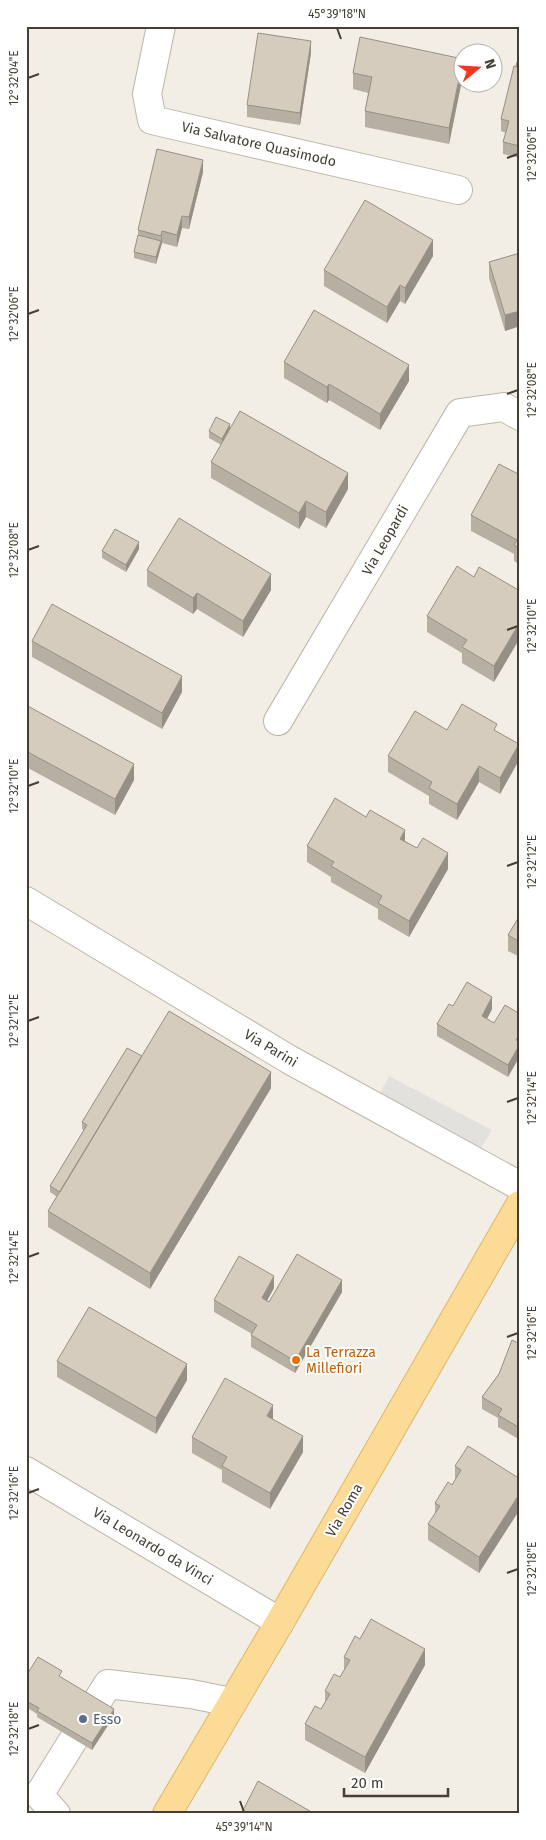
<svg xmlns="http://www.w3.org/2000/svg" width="546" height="1840" viewBox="0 0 546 1840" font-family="'Fira Sans',sans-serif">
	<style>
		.parking { fill: #e3e1de }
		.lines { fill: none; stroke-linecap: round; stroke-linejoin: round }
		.minor-casing { stroke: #bdb5a8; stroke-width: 30 }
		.major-casing { stroke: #dfb766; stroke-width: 30 }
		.minor { stroke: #fff; stroke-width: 28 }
		.major { stroke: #fbdb96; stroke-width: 28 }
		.wall { fill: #b8afa3 }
		.shaded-wall { fill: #968f85 }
		.building { fill: #d6ccbe; stroke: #968f85 }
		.ticks { fill: none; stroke: #443e35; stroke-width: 2 }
		.food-dot { fill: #e8710a; stroke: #fff; stroke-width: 2 }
		.service-dot { fill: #5c6f8a; stroke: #fff; stroke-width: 2 }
		.labels { text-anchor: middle; stroke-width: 4; stroke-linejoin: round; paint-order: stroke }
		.street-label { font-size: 14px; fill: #443e35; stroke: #fff }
		.food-label { font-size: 14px; fill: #c56008; stroke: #fff; text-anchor: start }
		.service-label { font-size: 14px; fill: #4e5e75; stroke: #fff; text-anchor: start }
		.neatline { fill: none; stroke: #443e35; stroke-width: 2 }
		.ticks-label { font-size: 12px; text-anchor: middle; fill: #443e35 }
	</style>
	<rect width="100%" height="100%" fill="#f2eee6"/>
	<path class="parking" d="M389,1076L492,1130L479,1151L378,1097Z"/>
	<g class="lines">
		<g class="minor-casing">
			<path id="minor" d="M161,26L147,94L152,120L458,190
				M278,721L460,413L504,407L520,416
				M26,901L290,1060L520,1186
				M26,1471L280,1622
				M56,1814L39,1795L108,1684L191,1694L231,1702"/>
		</g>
		<g class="major-casing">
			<path id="major" d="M167,1814L280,1622L520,1205"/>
		</g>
		<use href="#minor" class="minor"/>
		<use href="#major" class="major"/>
	</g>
	<path class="wall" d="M520,52V158L503,154V142L506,133L501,131V119Z
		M311,53L300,125L247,117V105Z
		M353,73L463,75L449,144L365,127V111L368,93L353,89Z
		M203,172L189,229L182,228L177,247L162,243L156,264L134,258V252L138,235V230Z
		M520,253V326L505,331L489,278V262Z
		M433,256L405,304L400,301L387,323L324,286V270Z
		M284,362L409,381L380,430L329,400L327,403L284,378Z
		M230,429L348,489L326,528L306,517L299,529L211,478V462L221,445L209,438V431Z
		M520,475V565L514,561V554L471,531V515Z
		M139,549L126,572L102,558V551Z
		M147,570L271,590L243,637L197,609L193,614L147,586Z
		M474,577L520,591L494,682L462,663V653L427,632V616Z
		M32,641L182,692L162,729L32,657Z
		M26,705L134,780L115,815L26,767Z
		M447,730L497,731L519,760L500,794L479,782L457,820L429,804V796L388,772V756Z
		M405,841L417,848L448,869L409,937L378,919V909L331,882V877L307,862V846Z
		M520,915V957L508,951V935Z
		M453,1006L492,1009L487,1019L494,1023L520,1014L508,1077L437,1036V1024Z
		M142,1056L271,1088L150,1289L48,1227V1211L57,1197L50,1192V1186L84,1130L82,1129V1122Z
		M274,1288L267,1300L269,1302L342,1292L295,1373L251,1347V1335L252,1334L214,1312V1300Z
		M520,1344V1440L498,1427V1418L482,1409V1397Z
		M57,1361L187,1380L156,1434L57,1377Z
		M273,1419L303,1452L270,1509L222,1482V1470L192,1453V1437Z
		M455,1466L520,1479V1509L479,1573L428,1540V1524L435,1514V1503L452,1485L455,1481Z
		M360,1639L425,1665L365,1773L305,1740V1724L321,1709L325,1702V1691L340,1677L344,1671V1657Z
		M26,1676L62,1678L114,1716L92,1750L37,1717V1714L26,1707Z"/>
	<path class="shaded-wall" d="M311,41V53L300,125V113Z
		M463,59V75L449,144V128Z
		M203,160V172L189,229V217Z
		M182,216V228L177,247V235Z
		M162,231V243L156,264V257L161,241Z
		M433,240V256L405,304V288Z
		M400,285V301L387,323V307Z
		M520,311V326L505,331V315Z
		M409,365V381L380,430V414Z
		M329,384V400L327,403V387Z
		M230,424V431L222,445V439Z
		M348,473V489L326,528V512Z
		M306,501V517L299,529V513Z
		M139,542V549L126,572V565Z
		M271,574V590L243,637V621Z
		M197,593V609L193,614V598Z
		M520,622V638L494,682V666Z
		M182,676V692L162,729V713Z
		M519,744V760L500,794V778Z
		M134,764V780L115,815V799Z
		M479,766V782L457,820V804Z
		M405,830V846L400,839Z
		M448,853V869L409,937V921Z
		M492,997V1009L482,1028V1016Z
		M520,1034V1056L508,1077V1065L516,1040Z
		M271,1072V1088L150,1289V1273Z
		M274,1276V1288L262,1310V1298Z
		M342,1280V1292L295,1373V1361Z
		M187,1364V1380L156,1434V1418Z
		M273,1405V1421L267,1416Z
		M303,1436V1452L270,1509V1493Z
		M520,1493V1509L479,1573V1557Z
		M425,1649V1665L365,1773V1757Z
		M114,1709V1716L92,1750V1743Z"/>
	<path class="building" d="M258,33L311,41L300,113L247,105Z
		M360,37L463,59L449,128L365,111L372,77L353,73Z
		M520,52V68L516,66Z
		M514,66L520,68V146L503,142L509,121L501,119Z
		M157,149L203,160L189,217L182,216L177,235L162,231L161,236L138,230Z
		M365,200L433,240L405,288L400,285L387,307L324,270Z
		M138,235L161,241L156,257L134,252Z
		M520,253V311L505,315L489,262Z
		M314,310L409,365L380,414L329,384L327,387L284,362Z
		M240,411L348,473L326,512L306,501L299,513L211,462Z
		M216,417L230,424L222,439L209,431Z
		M499,464L520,475V549L514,545L517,540L471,515Z
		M179,518L271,574L243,621L197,593L193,598L147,570Z
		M115,529L139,542L126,565L102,551Z
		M457,566L474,577L479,567L520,591V622L494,666L462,647L467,640L427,616Z
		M52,604L182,676L162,713L32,641Z
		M462,704L497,724L494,730L519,744L500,778L479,766L457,804L429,788L432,782L388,756L415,711L447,730Z
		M26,705L134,764L115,799L26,751Z
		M335,798L366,817L370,810L405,830L400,839L417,848L423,838L448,853L409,921L378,903L382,896L331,866L334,862L307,846Z
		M520,915V942L508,935Z
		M467,982L492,997L482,1016L494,1023L505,1005L520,1014V1034L516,1040L520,1042V1044L508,1065L437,1024L449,1004L453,1006Z
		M169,1011L271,1072L150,1273L48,1211Z
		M127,1048L142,1056L60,1192L50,1186L87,1125L82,1122Z
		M297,1254L342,1280L295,1361L251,1335L257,1325L214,1300L239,1256L274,1276L262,1298L269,1302Z
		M89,1307L187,1364L156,1418L57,1361Z
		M512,1340L520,1344V1428L498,1415L502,1409L482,1397L499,1374Z
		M225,1378L273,1405L267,1416L303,1436L270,1493L222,1466L227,1457L192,1437Z
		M468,1446L520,1479V1493L479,1557L428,1524L440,1506L435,1503L448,1482L452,1485L461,1470L455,1466Z
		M371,1619L425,1649L365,1757L305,1724L315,1706L321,1709L330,1694L325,1691L334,1674L340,1677L350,1660L344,1657L355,1636L360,1639Z
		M38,1657L62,1671L59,1676L114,1709L92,1743L37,1711L39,1708L26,1701V1676Z
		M258,1781L315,1814H241Z"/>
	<path class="ticks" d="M337,28L341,39M28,78L39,74M507,158L518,154M28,314L39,310M507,394L518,390M28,550L39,546M507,630L518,626M28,786L39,782M507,866L518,862M28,1021L39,1017M507,1102L518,1098M28,1257L39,1253M507,1337L518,1333M28,1493L39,1489M507,1573L518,1569M28,1729L39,1725M240,1801L244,1812"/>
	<circle class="food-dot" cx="296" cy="1360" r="5"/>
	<circle class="service-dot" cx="83" cy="1719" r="5"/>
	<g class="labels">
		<g class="street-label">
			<text transform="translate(259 144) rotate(13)" y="5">Via Salvatore Quasimodo</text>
			<text transform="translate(385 540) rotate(-60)" y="5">Via Leopardi</text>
			<text transform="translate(271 1048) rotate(31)" y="5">Via Parini</text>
			<text transform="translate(344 1510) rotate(-60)" y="5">Via Roma</text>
			<text transform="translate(153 1546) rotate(31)" y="5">Via Leonardo da Vinci</text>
		</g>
		<g class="food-label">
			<text x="306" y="1357">La Terrazza<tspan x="306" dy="16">Millefiori</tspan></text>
		</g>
		<g class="service-label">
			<text x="93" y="1724">Esso</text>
		</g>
	</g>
	<rect width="546" height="1840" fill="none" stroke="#ffffff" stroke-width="55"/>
	<g transform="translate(478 68) rotate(72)"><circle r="24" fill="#ffffff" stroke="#b4b2ae"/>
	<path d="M0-4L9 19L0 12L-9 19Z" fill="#f3361c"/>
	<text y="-8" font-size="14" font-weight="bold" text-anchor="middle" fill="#443e35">N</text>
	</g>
	<path d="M344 1788v8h104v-8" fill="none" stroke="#443e35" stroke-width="2.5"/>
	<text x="351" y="1788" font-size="15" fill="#443e35" stroke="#ffffff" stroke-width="4" paint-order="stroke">20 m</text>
	<rect x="28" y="28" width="490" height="1784" class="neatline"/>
	<g class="ticks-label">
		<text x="337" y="18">45°39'18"N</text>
		<text transform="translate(14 78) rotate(-90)" y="4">12°32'04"E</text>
		<text transform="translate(532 154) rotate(-90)" y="4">12°32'06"E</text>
		<text transform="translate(14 314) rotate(-90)" y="4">12°32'06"E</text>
		<text transform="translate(532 390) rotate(-90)" y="4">12°32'08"E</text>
		<text transform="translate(14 550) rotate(-90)" y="4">12°32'08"E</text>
		<text transform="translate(532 626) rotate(-90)" y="4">12°32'10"E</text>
		<text transform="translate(14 786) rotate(-90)" y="4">12°32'10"E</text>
		<text transform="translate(532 862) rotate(-90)" y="4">12°32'12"E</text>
		<text transform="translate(14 1021) rotate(-90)" y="4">12°32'12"E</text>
		<text transform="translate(532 1098) rotate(-90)" y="4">12°32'14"E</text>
		<text transform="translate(14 1257) rotate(-90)" y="4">12°32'14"E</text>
		<text transform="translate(532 1333) rotate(-90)" y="4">12°32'16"E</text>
		<text transform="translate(14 1493) rotate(-90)" y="4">12°32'16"E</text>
		<text transform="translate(532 1569) rotate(-90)" y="4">12°32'18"E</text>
		<text transform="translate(14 1729) rotate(-90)" y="4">12°32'18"E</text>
		<text x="244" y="1831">45°39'14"N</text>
	</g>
</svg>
